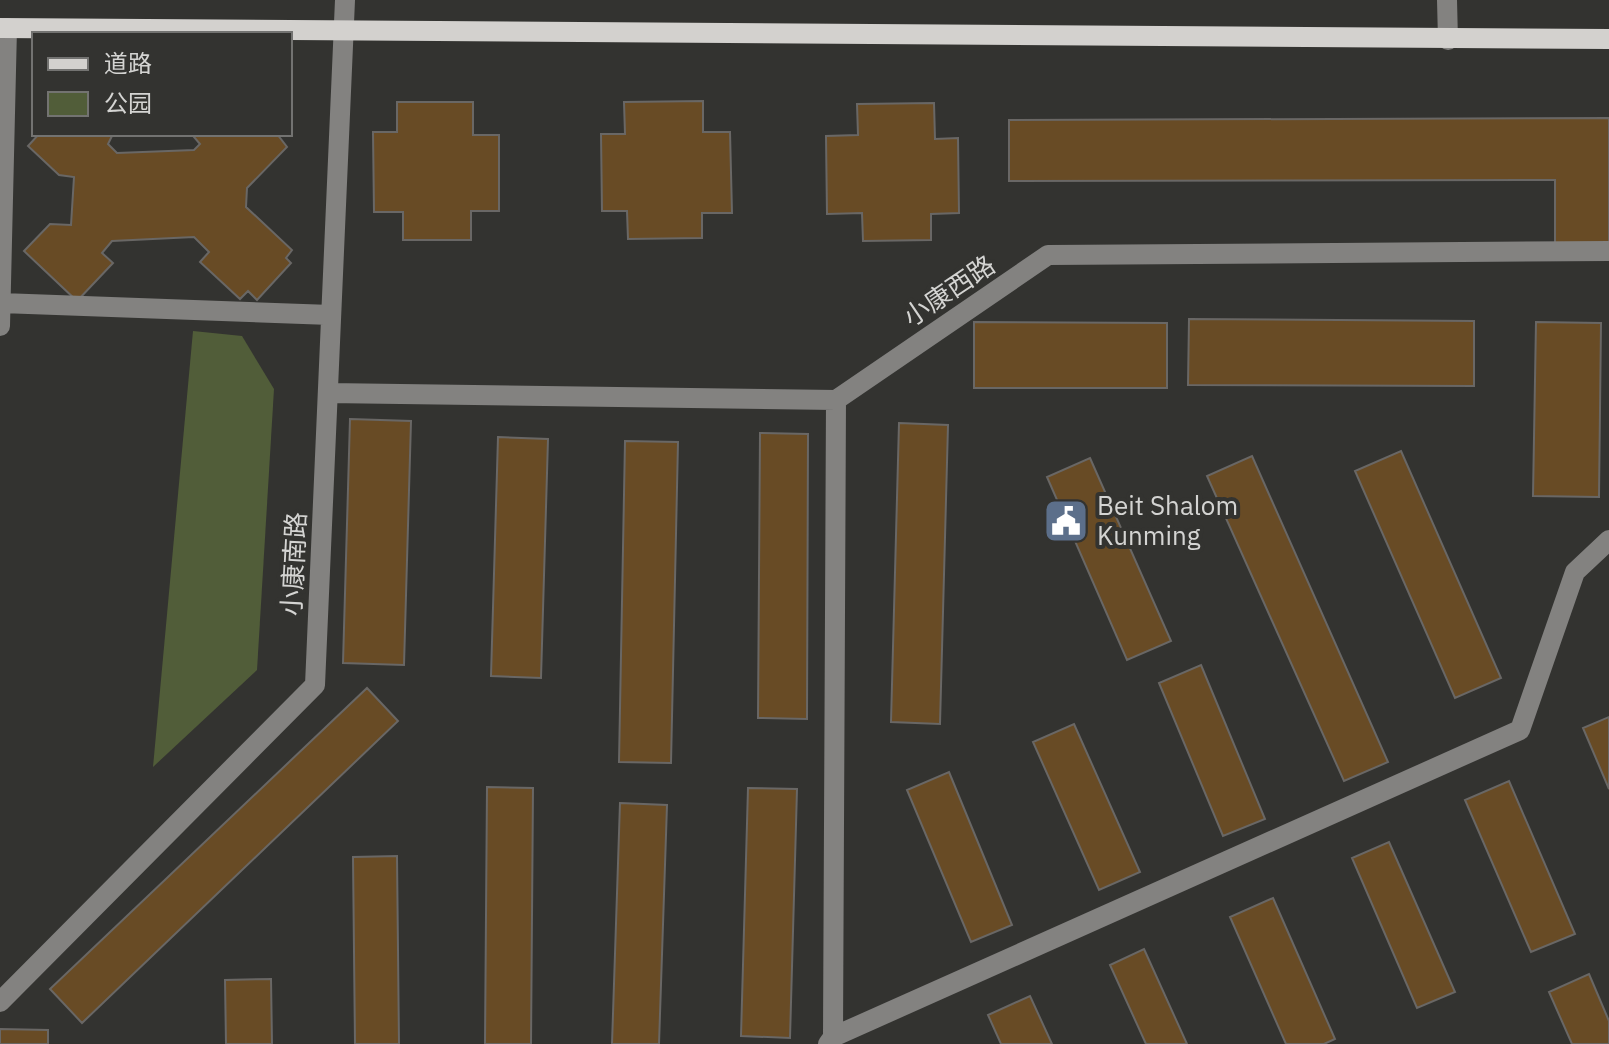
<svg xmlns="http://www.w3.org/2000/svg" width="1609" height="1044" viewBox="0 0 1609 1044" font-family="'IBM Plex Sans','Noto Sans SC',sans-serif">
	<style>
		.green { fill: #515d39 }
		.building { fill: #684b25; stroke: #696765; stroke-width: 2 }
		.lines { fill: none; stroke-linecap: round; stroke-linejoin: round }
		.minor { stroke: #838280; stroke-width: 20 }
		.major { stroke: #d3d1ce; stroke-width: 20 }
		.labels { text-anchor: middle; stroke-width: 8; stroke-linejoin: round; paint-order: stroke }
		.street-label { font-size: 26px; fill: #d4d4d2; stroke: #333330 }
		.poi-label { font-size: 26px; fill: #d4d4d2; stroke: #333330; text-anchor: start }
	</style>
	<rect width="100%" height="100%" fill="#333330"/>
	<path class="green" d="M193,331L242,336L274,389L257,670L153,767Z"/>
	<path class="building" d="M703,101V132H730L732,213H702V238L628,239L627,211H602L601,134H625L624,102Z
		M397,102H473V135H499V211H471V240H403V212H374L373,132H397Z
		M934,103L935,139L958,138L959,213L931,214V240L863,241L862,213L827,214L826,136L858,135L857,104Z
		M1609,118V244L1555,243V180L1009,181V120Z
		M39,134H113L108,144L117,153L194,150L200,144L194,137L197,134H277L287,147L247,188L246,207L292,250L286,258L291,263L257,300L248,291L240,299L200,262L209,252L194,237L112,241L102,253L113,263L77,301L24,251L50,224L71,225L74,177L59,175L28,146Z
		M1189,319L1474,321V386L1188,385Z
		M974,322L1167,323V388H974Z
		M1536,322L1601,323L1599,497L1533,496Z
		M350,419L411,421L404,665L343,663Z
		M899,423L948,425L940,724L891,722Z
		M760,433L808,434L807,719L758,718Z
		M498,437L548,439L541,678L491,676Z
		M625,441L678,442L671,763L619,762Z
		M1401,451L1501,678L1455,698L1355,471Z
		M1252,456L1388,762L1344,781L1207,476Z
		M1090,458L1171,641L1127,660L1047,477Z
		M1201,665L1265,819L1223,836L1159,683Z
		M367,688L398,721L82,1023L50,989Z
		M1609,717V789L1583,728Z
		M1074,724L1140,872L1099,890L1033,742Z
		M949,772L1012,925L971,942L907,790Z
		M1509,781L1575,934L1531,952L1465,800Z
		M487,787L533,788L531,1044H485Z
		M748,788L797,789L790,1038L741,1036Z
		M620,803L667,805L659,1044H612Z
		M1389,842L1455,992L1417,1008L1352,858Z
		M397,856L399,1044H355L353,857Z
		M1273,898L1335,1039L1324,1044H1286L1230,917Z
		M1144,949L1187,1044H1146L1110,965Z
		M1589,974L1609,1021V1044H1572L1549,992Z
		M271,979L272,1044H226L225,980Z
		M1030,996L1052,1044H1001L988,1015Z
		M0,1029L48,1030V1044H0Z"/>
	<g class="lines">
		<path class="minor" d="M1447,0L1448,40
			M1,303L331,315
			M0,326L7,28
			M328,393L836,400L1048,255L1609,251
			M0,1002L315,685L345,0
			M833,1037L836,400
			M828,1044L833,1037L1520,730L1575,572L1609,540"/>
		<path class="major" d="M0,28L1609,39"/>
	</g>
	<defs>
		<g id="civic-square" transform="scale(2.3)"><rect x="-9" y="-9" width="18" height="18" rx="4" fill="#5c6f8a" stroke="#333330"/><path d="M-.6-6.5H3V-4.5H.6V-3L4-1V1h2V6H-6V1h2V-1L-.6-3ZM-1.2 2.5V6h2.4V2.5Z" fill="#fff"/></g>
	</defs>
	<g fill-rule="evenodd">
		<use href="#civic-square" x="1066" y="521"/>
	</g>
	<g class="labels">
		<g class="street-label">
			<text transform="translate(949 291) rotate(-34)" y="9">小康西路</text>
			<text transform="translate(294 564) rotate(-87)" y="9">小康南路</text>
		</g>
		<g class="poi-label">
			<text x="1097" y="515">Beit Shalom<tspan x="1097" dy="30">Kunming</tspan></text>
		</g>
	</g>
	<rect x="32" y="32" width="260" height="104" fill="#333330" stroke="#737371" stroke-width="2"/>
	<rect x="48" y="58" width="40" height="12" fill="#d3d1ce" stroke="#737371" stroke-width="2"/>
	<text x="104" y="72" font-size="24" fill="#d4d4d2">道路</text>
	<rect x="48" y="92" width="40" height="24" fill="#515d39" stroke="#737371" stroke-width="2"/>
	<text x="104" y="112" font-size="24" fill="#d4d4d2">公园</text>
</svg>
